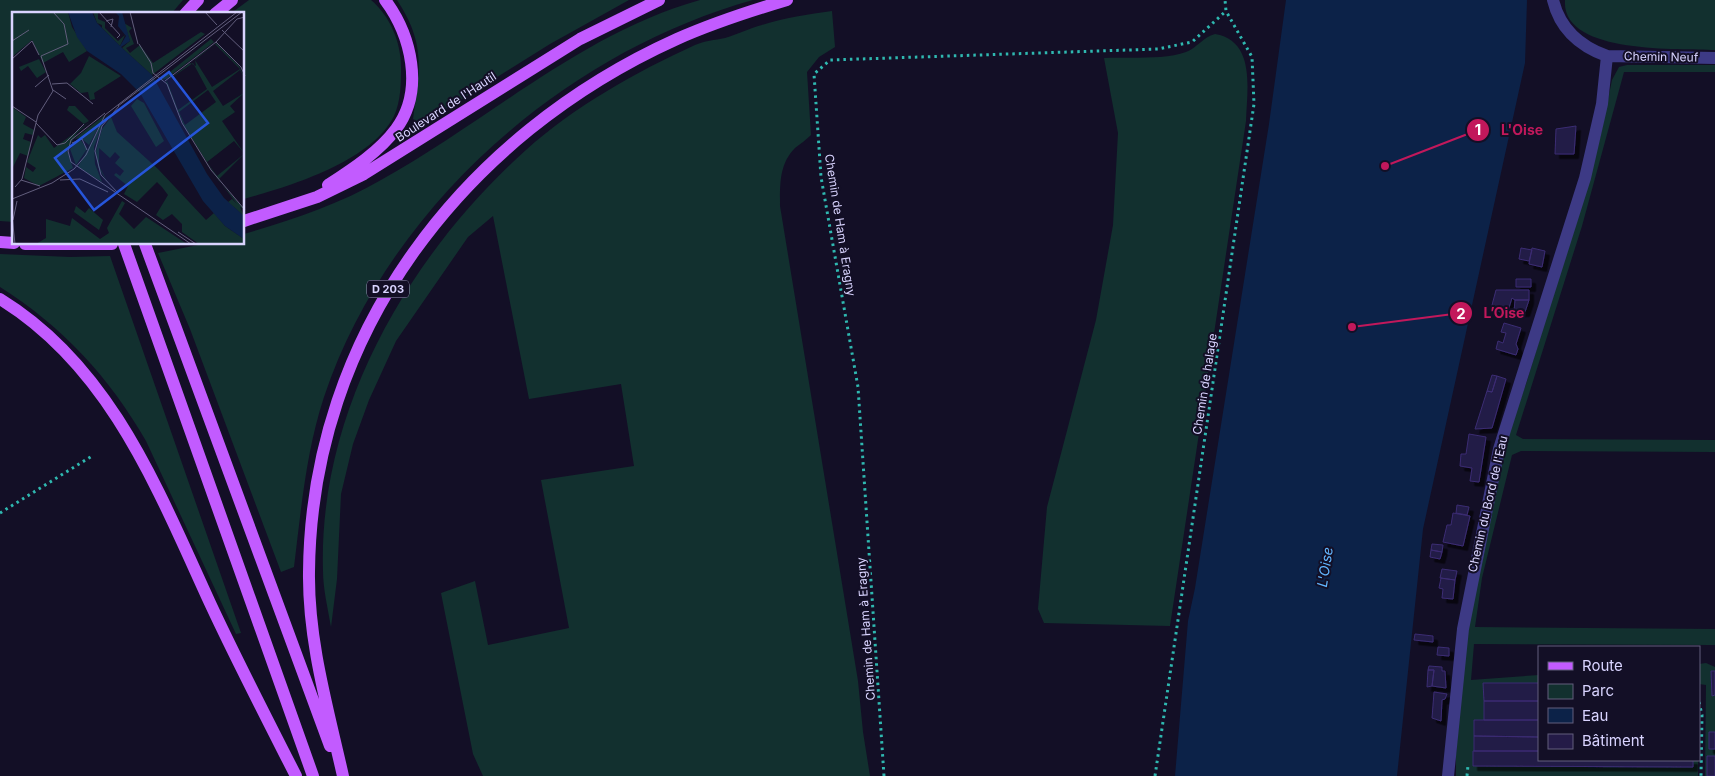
<svg xmlns="http://www.w3.org/2000/svg" width="1715" height="776" viewBox="0 0 1715 776" font-family="Inter,sans-serif">
	<style>
		.green { fill: #12302f }
		.water { fill: #0c2248 }
		.building { fill: #241b47; stroke: #3b2d73; filter: url(#shadow) }
		.lines { fill: none; stroke-linecap: round; stroke-linejoin: round }
		.path { stroke: #2fb8b0; stroke-width: 3; stroke-dasharray: 2.5 4; stroke-linecap: butt }
		.minor { stroke: #3d3a85; stroke-width: 12 }
		.major { stroke: #c25bff; stroke-width: 12 }
		.labels { text-anchor: middle; stroke-width: 4; stroke-linejoin: round; paint-order: stroke }
		.shield { fill: #130f26; stroke: #9e99be; stroke-width: 1 }
		.shield-label { font-size: 11px; font-weight: bold; fill: #d9d4ff }
		.street-label { font-size: 12px; fill: #d9d4ff; stroke: #130f26 }
		.water-label { font-size: 14px; font-style: italic; fill: #62b6ff; stroke: #130f26 }
		.inset-road { fill: none; stroke: #625e7d; stroke-width: 1 }
		.view { fill: #2655da; fill-opacity: 0.15; stroke: #2655da; stroke-width: 2.5 }
		.inset-edge { fill: none; stroke: #d9d4ff; stroke-width: 2.5 }
		.leader { fill: none; stroke: #c2185b; stroke-width: 2 }
		.callout-dot { fill: #c2185b; stroke: #130f26; stroke-width: 2 }
		.mark-label { font-size: 15px; text-anchor: middle; font-weight: bold; fill: #fff }
		.callout-label { font-size: 14px; text-anchor: middle; font-weight: bold; fill: #c2185b; stroke: #130f26; stroke-width: 4; stroke-linejoin: round; paint-order: stroke }
	</style>
	<defs>
		<filter id="shadow"><feDropShadow dx="4.5" dy="4.5" stdDeviation="0" flood-color="#0009"/></filter>
	</defs>
	<rect width="100%" height="100%" fill="#130f26"/>
	<path class="green" d="M0,0H183L171,14H14V222L0,221Z
		M249,0H371C390,16 401,42 401,67C401,83 401,101 394,116C371,162 290,186 244,199V14H230Z
		M397,0H629L550,44L422,124L413,119C420,70 426,44 397,0Z
		M700,0H753C563,53 387,208 324,397C306,452 301,510 294,567L281,572L190,329L158,253L203,244H244V234C291,220 338,205 381,180C488,121 580,34 700,0Z
		M1565,0H1715V50C1680,48 1561,55 1565,0Z
		M832,11L835,47L819,57L807,72L811,135C806,140 800,144 795,148C779,164 780,185 780,206L858,681L863,732L870,776H483L473,754L441,593L475,581L488,645L569,628L541,480L634,466L621,384L529,399L493,216L468,237L396,341L369,400L353,444L341,494L337,579L331,627C328,609 323,589 323,571C318,410 410,254 526,150C575,106 636,72 695,45C704,41 715,40 725,38C738,34 750,28 762,25C784,18 809,14 832,11Z
		M1215,34C1256,41 1247,90 1246,121L1170,626L1044,623L1038,609L1047,507L1096,320L1113,225L1118,133L1104,58C1128,57 1164,60 1186,52C1197,48 1203,37 1215,34Z
		M1627,65H1715V72H1624L1582,226L1516,435L1523,439L1715,440V452L1521,451L1512,455L1482,578L1475,627L1715,629V645L1474,644L1471,680L1539,675V760H1698V776H1456V754L1468,621L1505,443L1527,381L1600,138L1612,80L1619,67Z
		M0,254L70,257L110,256L241,633L236,634L146,441C110,378 62,326 0,287Z
		M1706,663L1715,667V776H1705L1706,685L1699,684V664Z"/>
	<path class="water" d="M1286,0H1527L1525,63L1423,529L1397,776H1175L1188,621L1195,588L1269,124Z"/>
	<path class="building" d="M1576,126L1574,154H1555L1556,129Z
		M1521,248L1532,250L1529,261L1519,259Z
		M1532,248L1545,251L1542,267L1529,264Z
		M1516,279H1531V287H1516Z
		M1496,290H1529V300H1515L1512,298L1507,314L1491,309Z
		M1515,300H1529L1525,312H1514Z
		M1504,323L1521,328L1516,344L1518,349L1516,355L1496,349L1498,341L1503,343L1506,333L1501,332Z
		M1492,375L1497,376L1492,392L1487,391Z
		M1497,376L1506,379L1492,428L1475,429L1487,391L1492,392Z
		M1469,434L1486,437L1479,482L1470,481L1472,468L1460,466L1461,454H1466Z
		M1457,505L1469,507L1467,515L1456,513Z
		M1453,513L1470,516L1463,546L1443,542L1447,525H1451Z
		M1432,544L1443,545L1442,552L1431,550Z
		M1431,550L1442,552L1440,559L1430,557Z
		M1442,569L1457,571L1455,580L1440,578Z
		M1441,578L1455,580L1453,599L1442,598L1443,589L1439,588Z
		M1415,634L1433,636V642L1414,640Z
		M1438,647L1449,648V656L1437,655Z
		M1429,666L1442,667V671H1445L1446,688L1432,686L1434,670H1428Z
		M1428,670H1434L1432,686L1427,687Z
		M1711,671H1715V695L1712,696Z
		M1483,683H1539V701H1484Z
		M1434,692L1447,694L1445,699L1442,700L1441,721L1432,718Z
		M1484,701H1539V720H1484Z
		M1474,720H1539V737L1474,736Z
		M1709,732H1715V749H1709Z
		M1474,736L1539,737V751H1474Z
		M1473,751H1539V760H1693V767L1473,766Z
		M1707,756H1715V776H1707Z"/>
	<g class="lines">
		<path class="path" d="M0,513L92,456
			M1699,702L1702,715L1701,776
			M884,776L858,387L821,177L814,74L830,60L1158,49L1192,42L1226,11
			M1155,776L1254,104L1252,57L1226,11L1225,0
			M1467,776L1468,765"/>
		<path class="minor" d="M1553,0C1560,29 1579,46 1607,56L1715,58
			M1448,776L1463,629L1499,449L1585,178L1602,104L1607,56"/>
		<path class="major" d="M185,14L198,0
			M215,14L232,0
			M328,185C351,170 379,152 396,129C425,90 411,35 385,0
			M244,221L317,197L364,174L580,39L659,0
			M0,242L14,243
			M25,244H112
			M124,244L313,776
			M145,244L330,746
			M0,299C111,367 158,490 210,603C237,661 267,719 296,776
			M343,776C328,709 308,641 309,572C311,333 464,135 677,39C713,23 750,11 787,0"/>
	</g>
	<g class="labels">
		<rect class="shield" x="367" y="280.5" width="42" height="17" rx="4"/>
		<g class="shield-label">
			<text x="388" y="293">D 203</text>
		</g>
		<g class="street-label">
			<text transform="translate(1661 57) rotate(1)" y="4">Chemin Neuf</text>
			<text transform="translate(446 107) rotate(-33)" y="4">Boulevard de l'Hautil</text>
			<text transform="translate(840 225) rotate(81)" y="4">Chemin de Ham à Eragny</text>
			<text transform="translate(1205 384) rotate(-81)" y="4">Chemin de halage</text>
			<text transform="translate(1488 504) rotate(-77)" y="4">Chemin du Bord de l'Eau</text>
			<text transform="translate(866 629) rotate(-94)" y="4">Chemin de Ham à Eragny</text>
		</g>
		<g class="water-label">
			<text transform="translate(1325 567) rotate(-81)" y="5">L'Oise</text>
		</g>
	</g>
	<g transform="translate(12 12)">
		<rect width="232" height="232" fill="#130f26"/>
		<path d="M0,0H56L60,15L75,39L57,50L51,40L31,51L20,28L0,45ZM81,0H86V7L93,10V16L106,29L113,23L108,34L90,16V13L85,11ZM112,11L120,16L117,19L122,32L114,36L118,41L128,33L141,51L189,20L193,22L140,63L110,36L118,29ZM199,27L202,30L154,67L148,68ZM204,31L227,54L232,65L228,58L201,79L211,94L232,81L218,94L223,100L210,109L232,141L222,129L195,150L205,164L232,142L206,168L232,197L228,195L232,204L216,190L220,187L225,192L205,166L172,114L154,70L178,51L184,54L183,47ZM203,32L228,57L200,75L183,48ZM181,51L195,77L166,98L155,69ZM196,78L204,90L173,113L167,100ZM77,44L109,64L82,81L83,87L78,88L76,80L69,81L58,72L69,61ZM27,47L34,60L25,66L16,54L9,59L7,55ZM125,87L132,91L152,129L144,135L119,94ZM57,94H63L77,109L72,112L55,98ZM0,95L14,105L11,112L22,118L21,123L13,121L11,127L19,130L16,144L8,141L0,157ZM99,100L91,111L82,135L83,152L90,170L66,155L92,107ZM93,103L77,133L69,126L62,127ZM99,105L105,120L146,157L194,208L202,201L213,214L232,227V232H187L170,220V212L160,202L151,208L144,203L156,183L150,175L145,170L125,190L112,182L116,174L102,163L104,161L108,164L112,159L103,151L108,145L103,140L98,146L87,136V154L96,171L86,155L84,139L90,117ZM79,109L65,121L55,138L61,156L27,174L12,166L14,155L21,160L24,156L15,150L26,123L29,126L33,123L42,136ZM68,127L75,137L64,153L58,137ZM110,189L113,191L107,202L122,217L134,205L175,232H24L34,226V207L58,214L60,206L88,227L97,221L95,216ZM64,194L73,201L77,196L91,208L87,218L62,200Z" fill="#12302f" fill-rule="evenodd"/>
		<path d="M56,0H80L85,11L108,34L114,24L106,14L107,4L103,0H110L118,29L109,35L140,63L195,162L212,186L232,204V227L213,214L191,189L128,81L109,62L75,39L65,25Z" fill="#0c2248"/>
		<path class="inset-road" d="M87,0L108,23L105,26M118,0L126,32M193,0L205,13M94,9L101,7L99,15M210,18L233,40M0,29L17,18M204,30L229,55L233,64M127,32L139,51L141,61L155,72L170,111L199,158L233,198M29,44L56,32L52,12L41,0M0,47L20,29L27,43M153,69L204,30L225,7L233,5M40,72L55,71L81,92M23,75L37,63M41,78L54,87M0,94L24,110M106,94L230,0M93,101L59,128L56,139L59,150L179,232M24,111L45,133L53,131L72,112M60,131L70,127L75,138M9,168L28,174M48,168L68,167L96,180M3,175L10,167L26,103L41,79L29,44M106,181L89,163L83,139L90,114L107,94M0,187L40,171L62,157L74,143L93,103L225,0M0,204L3,232M1,208L5,189M166,220L184,232"/>
		<path class="view" d="M157,60L196,111L82,198L43,146Z"/>
		<rect width="232" height="232" class="inset-edge"/>
	</g>
	<path class="leader" d="M1385 166L1478 130M1352 327L1461 313"/>
	<g class="callout-dot">
		<circle cx="1385" cy="166" r="5"/>
		<circle cx="1352" cy="327" r="5"/>
		<circle cx="1478" cy="130" r="12"/>
		<circle cx="1461" cy="313" r="12"/>
	</g>
	<g class="mark-label">
		<text x="1478" y="135">1</text>
		<text x="1461" y="319">2</text>
	</g>
	<g class="callout-label">
		<text x="1522" y="135">L'Oise</text>
		<text x="1504" y="318">L’Oise</text>
	</g>
	<rect x="1538" y="646" width="162" height="115" fill="#130f26" stroke="#625e7d"/>
	<rect x="1548" y="662" width="25" height="8" fill="#c25bff" stroke="#625e7d"/>
	<text x="1582" y="671" font-size="15" fill="#d9d4ff">Route</text>
	<rect x="1548" y="684" width="25" height="15" fill="#12302f" stroke="#625e7d"/>
	<text x="1582" y="696" font-size="15" fill="#d9d4ff">Parc</text>
	<rect x="1548" y="708" width="25" height="15" fill="#0c2248" stroke="#625e7d"/>
	<text x="1582" y="721" font-size="15" fill="#d9d4ff">Eau</text>
	<rect x="1548" y="734" width="25" height="15" fill="#241b47" stroke="#625e7d"/>
	<text x="1582" y="746" font-size="15" fill="#d9d4ff">Bâtiment</text>
</svg>
